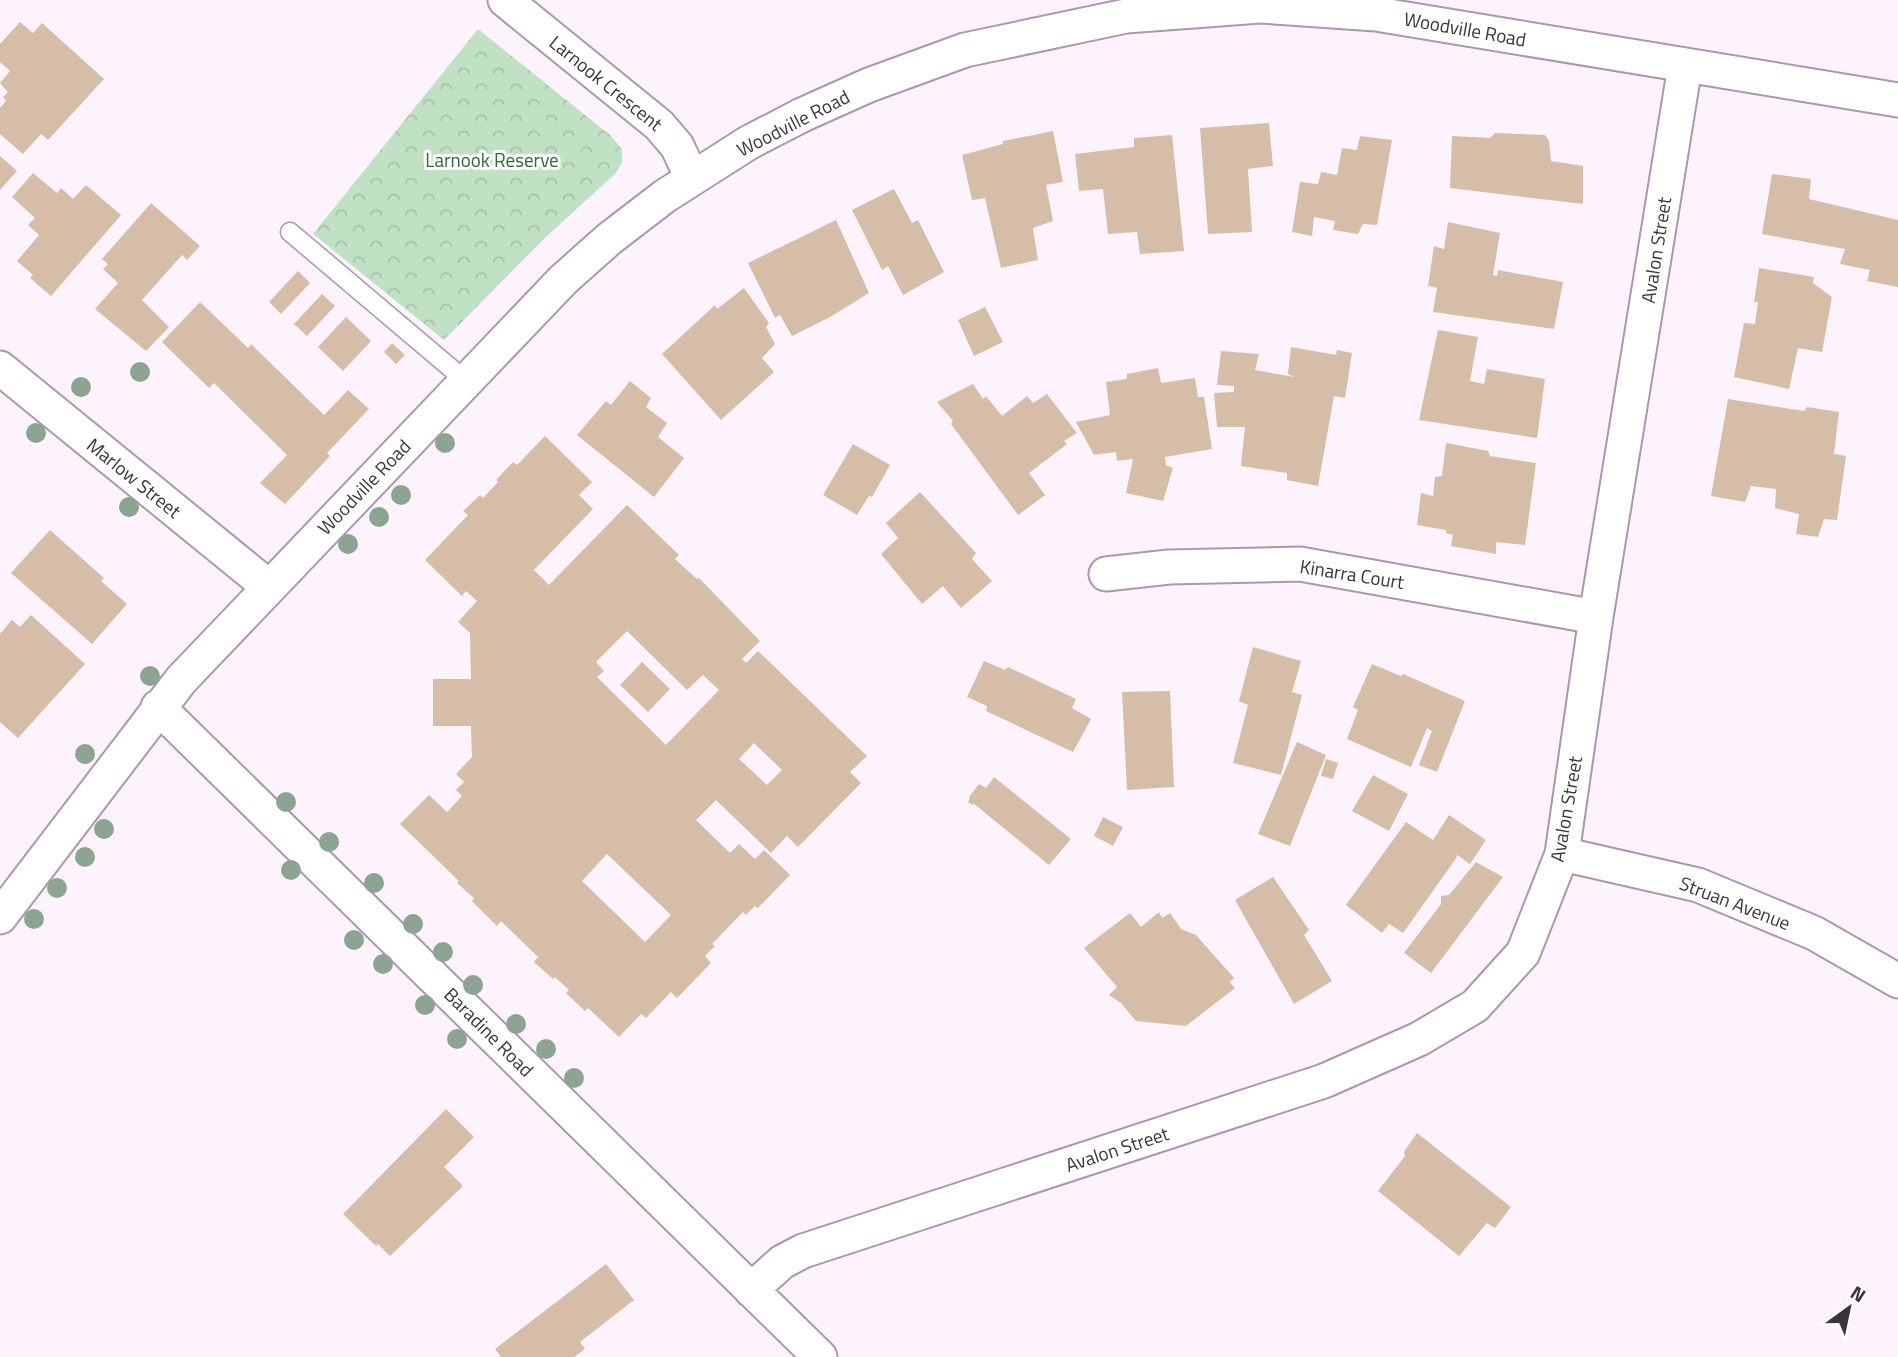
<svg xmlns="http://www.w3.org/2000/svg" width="1898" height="1357" viewBox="0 0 1898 1357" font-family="'Titillium Web',sans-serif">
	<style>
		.park { fill: url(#park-crowns) }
		.building { fill: #d6bda8; fill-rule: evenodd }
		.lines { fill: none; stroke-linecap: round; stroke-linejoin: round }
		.service-casing { stroke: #ac97ae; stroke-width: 21 }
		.minor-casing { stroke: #ac97ae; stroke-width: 37 }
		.service { stroke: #fff; stroke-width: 18 }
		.minor { stroke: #fff; stroke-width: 33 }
		.tree { fill: #8da493 }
		.labels { text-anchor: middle; stroke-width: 6; stroke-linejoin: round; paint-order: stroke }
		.street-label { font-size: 19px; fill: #3c333d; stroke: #fff }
		.park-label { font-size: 19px; fill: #33643d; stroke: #fff }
	</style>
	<defs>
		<pattern id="park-crowns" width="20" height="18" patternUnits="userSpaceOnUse" patternTransform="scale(1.75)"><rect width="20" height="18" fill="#c1e1c5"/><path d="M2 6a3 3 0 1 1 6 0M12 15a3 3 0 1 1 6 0" fill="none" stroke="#a7c2aa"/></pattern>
	</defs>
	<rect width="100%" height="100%" fill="#fcf3fd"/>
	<path class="park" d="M478,29L610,135L622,149V163L615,174L546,237L444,340L313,234Z"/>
	<path class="building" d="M20,22L33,33L42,23L104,79L48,140L41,134L23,154L0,134V108L6,101L3,97L8,92L0,83L10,71L0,62V44Z
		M1269,123L1273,166L1248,169L1252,232L1208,234L1200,128Z
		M1053,131L1063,182L1046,185L1053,221L1033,228L1038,260L1001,268L985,198L972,200L962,155L1003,144V141Z
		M1495,133L1545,135L1549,141L1551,161L1583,166V204L1450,188L1452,136L1490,138Z
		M1172,135L1184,251L1140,254L1137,232L1108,234L1103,189L1079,191L1075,154L1134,147V138Z
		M1360,136L1392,140L1377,225L1363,224L1358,234L1333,230L1335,221L1314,217L1312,236L1292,232L1300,182L1318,184L1321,172L1337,175L1342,148L1357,150Z
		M0,156L17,171L0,190Z
		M33,173L57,193L61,188L73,199L86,185L121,215L51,296L30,278L33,275L17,261L39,235L28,225L35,218L12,197Z
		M1772,174L1811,179L1809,199L1898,220V287L1867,281L1870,270L1840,264L1845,249L1762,234Z
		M894,189L912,223L918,220L944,272L903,295L888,266L882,270L852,210Z
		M151,203L200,246L187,260L182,255L142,300L169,327L146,351L95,309L118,283L103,269L108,264L102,259Z
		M836,220L869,293L830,317L792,336L780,315L775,318L748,263Z
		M1448,222L1500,233L1493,275L1497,276L1498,270L1563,282L1554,329L1433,312L1437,288L1428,286L1434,246L1444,249Z
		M1759,268L1814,277L1813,283L1832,297L1822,352L1798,348L1789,389L1734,377L1744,323L1755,324L1758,302H1754Z
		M298,271L310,283L281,314L269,302Z
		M744,288L769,323L766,327L775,344L762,358L774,372L721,420L662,354L715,305L717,309Z
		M322,294L335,306L307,336L294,324Z
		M200,302L248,348L251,344L324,415L348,390L369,409L327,453L330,456L285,504L260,483L287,455L214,383L209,388L162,342Z
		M985,307L1003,342L974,356L958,320Z
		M346,317L371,341L343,371L318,347Z
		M1438,330L1478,337L1470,381L1484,384L1487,369L1545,379L1537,438L1419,420Z
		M392,343L405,355L396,364L384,352Z
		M1291,347L1336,355L1337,350L1352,353L1345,398L1334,396L1318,486L1287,480V473L1241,466L1245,427H1217L1214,393L1234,392V386L1217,385L1221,351L1259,354L1255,370L1294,377L1288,374Z
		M1158,368L1161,383L1195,378L1198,397H1204L1212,449L1165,457L1166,465L1173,468L1163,501L1126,493L1133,459L1117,461L1116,452L1094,455L1076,422L1110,415L1106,382L1127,379V374Z
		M630,381L651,398L646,407L667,423L658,437L684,458L654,497L577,435L606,401L611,405Z
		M973,384L983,399L986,396L1002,416L1027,396L1033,403L1047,394L1077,433L1064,441L1067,444L1029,473L1045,495L1018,515L951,424L953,421L937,402Z
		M1728,399L1804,411L1807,407L1839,412L1834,454L1846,456L1837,520L1824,519L1818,537L1796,534L1799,514L1775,508L1776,489L1751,486L1745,502L1711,496Z
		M545,436L592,482L579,495L593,509L534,570L549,585L627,505L679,555L675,559L697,579L699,578L760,641L742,659L746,663L758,651L867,756L850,772L861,783L798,847L787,836L771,853L716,800L696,820L730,853L739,844L755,859L764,850L790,875L758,908L755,906L746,915L743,912L712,944L715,946L705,956L711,963L677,998L671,992L646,1018L641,1014L619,1037L588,1008L585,1011L566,993L569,990L555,977L553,979L534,962L538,957L501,921L497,926L472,901L474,898L457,883L459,881L400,824L429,795L447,812L462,796L456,790L464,782L456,774L472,757L471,726H433V679H471L470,633L458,622L477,601L466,591L462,596L425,560L468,515L463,511L480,495L483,498L498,482L496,480L513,462L517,465ZM627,631L687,690L703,675L719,690L666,745L597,677L604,671L596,662ZM754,743L782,770L767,785L739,759ZM607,854L671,915L645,942L582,881Z
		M1446,443L1488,451L1490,456L1536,463L1525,545L1496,542V554L1451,546L1453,535L1446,533V530L1417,525L1421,493L1433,496L1435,477L1442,476Z
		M853,444L890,465L872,497L869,496L857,515L823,495Z
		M920,492L976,553L972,559L992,581L961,608L943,586L922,604L881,554L898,538L886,523Z
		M50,530L104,578L101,581L127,604L92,644L11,573Z
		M31,615L85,664L18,738L0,722V634L12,620L20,627Z
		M1253,647L1301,661L1292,692L1302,695L1281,775L1233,763L1248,705L1239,701Z
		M984,661L1005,670L1008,667L1076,699L1072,708L1091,719L1073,752L986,711L987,706L967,697Z
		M642,662L670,689L648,712L620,685Z
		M1372,664L1401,676L1403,674L1465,701L1437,772L1419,765L1432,731L1427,728L1411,767L1347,739L1358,710L1353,707Z
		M1170,691L1174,787L1127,790L1122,692Z
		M1297,742L1326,755L1290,846L1258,834Z
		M1326,759L1338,763L1333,779L1321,776Z
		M1373,775L1408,794L1389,831L1352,811Z
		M994,777L1071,839L1049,865L973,803V805L968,802L970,798L969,797L979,784L986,788Z
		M1449,815L1486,840L1470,864L1457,855L1456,856L1457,857L1403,933L1389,924L1382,933L1346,905L1406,822L1433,840Z
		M1103,817L1123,827L1113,846L1094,836Z
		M1476,862L1503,877L1431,973L1404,953L1441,904V896L1449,895Z
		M1273,877L1309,930L1304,935L1332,981L1294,1004L1235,900Z
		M1159,912L1162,918L1170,913L1181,929L1196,935L1234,978L1230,982L1235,988L1186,1026L1136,1021L1121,1003L1109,995L1117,987L1084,948L1130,913L1141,927Z
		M446,1109L474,1137L444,1167L463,1186L390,1256L378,1244L376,1246L343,1214Z
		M1417,1133L1511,1207L1495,1228L1487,1223L1459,1256L1378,1191L1405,1156L1404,1152Z
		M606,1264L634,1300L580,1342L585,1349L574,1357H501L495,1349Z"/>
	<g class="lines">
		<g class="service-casing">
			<path id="service" d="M290,232L466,381"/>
		</g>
		<g class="minor-casing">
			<path id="minor" d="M505,0L659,125L677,146L692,178
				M0,368L269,587
				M1106,574L1169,567L1300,564L1596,617
				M158,707L820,1357
				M1562,854L1698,885L1814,933L1898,981
				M0,917L181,680L563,280L609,239L665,196L748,143L802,115L869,85L965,50L1126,16L1260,6L1376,14L1898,100
				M751,1290L782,1262L803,1251L1324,1081L1419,1039L1475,1006L1523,953L1562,854L1596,617L1685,66"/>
		</g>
		<use href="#service" class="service"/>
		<use href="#minor" class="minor"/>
	</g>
	<g class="tree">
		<circle cx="140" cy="372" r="10"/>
		<circle cx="81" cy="387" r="10"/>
		<circle cx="36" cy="433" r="10"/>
		<circle cx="445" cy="443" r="10"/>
		<circle cx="401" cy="495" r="10"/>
		<circle cx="129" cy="507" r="10"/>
		<circle cx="379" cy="517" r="10"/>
		<circle cx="348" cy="544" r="10"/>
		<circle cx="150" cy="676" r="10"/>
		<circle cx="85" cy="754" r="10"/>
		<circle cx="286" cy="802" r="10"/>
		<circle cx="104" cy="829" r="10"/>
		<circle cx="329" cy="842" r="10"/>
		<circle cx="85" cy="857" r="10"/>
		<circle cx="291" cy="870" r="10"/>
		<circle cx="374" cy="883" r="10"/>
		<circle cx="57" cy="888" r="10"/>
		<circle cx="34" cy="919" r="10"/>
		<circle cx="413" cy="924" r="10"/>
		<circle cx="354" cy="940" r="10"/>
		<circle cx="443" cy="952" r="10"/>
		<circle cx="383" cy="964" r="10"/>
		<circle cx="473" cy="985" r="10"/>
		<circle cx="425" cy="1005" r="10"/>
		<circle cx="516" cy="1024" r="10"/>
		<circle cx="457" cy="1039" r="10"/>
		<circle cx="546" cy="1049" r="10"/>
		<circle cx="574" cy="1078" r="10"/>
	</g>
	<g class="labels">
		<g class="street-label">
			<text transform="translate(1465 29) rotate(10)" y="7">Woodville Road</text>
			<text transform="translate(606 83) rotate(39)" y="7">Larnook Crescent</text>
			<text transform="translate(793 123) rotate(-27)" y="7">Woodville Road</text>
			<text transform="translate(1656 250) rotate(-81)" y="7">Avalon Street</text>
			<text transform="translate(134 478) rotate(39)" y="7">Marlow Street</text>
			<text transform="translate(364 487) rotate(-46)" y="7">Woodville Road</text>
			<text transform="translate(1352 574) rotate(9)" y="7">Kinarra Court</text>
			<text transform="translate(1566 809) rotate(-80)" y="7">Avalon Street</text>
			<text transform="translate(1735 903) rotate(21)" y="7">Struan Avenue</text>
			<text transform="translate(489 1032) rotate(45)" y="7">Baradine Road</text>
			<text transform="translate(1117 1149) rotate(-18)" y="7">Avalon Street</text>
		</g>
		<g class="park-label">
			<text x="492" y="167">Larnook Reserve</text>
		</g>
	</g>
	<g transform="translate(1849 1308) rotate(33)" stroke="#ffffff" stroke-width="5" paint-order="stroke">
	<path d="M0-5L12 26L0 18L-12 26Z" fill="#3c333d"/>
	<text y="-10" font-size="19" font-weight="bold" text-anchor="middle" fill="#3c333d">N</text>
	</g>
</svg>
